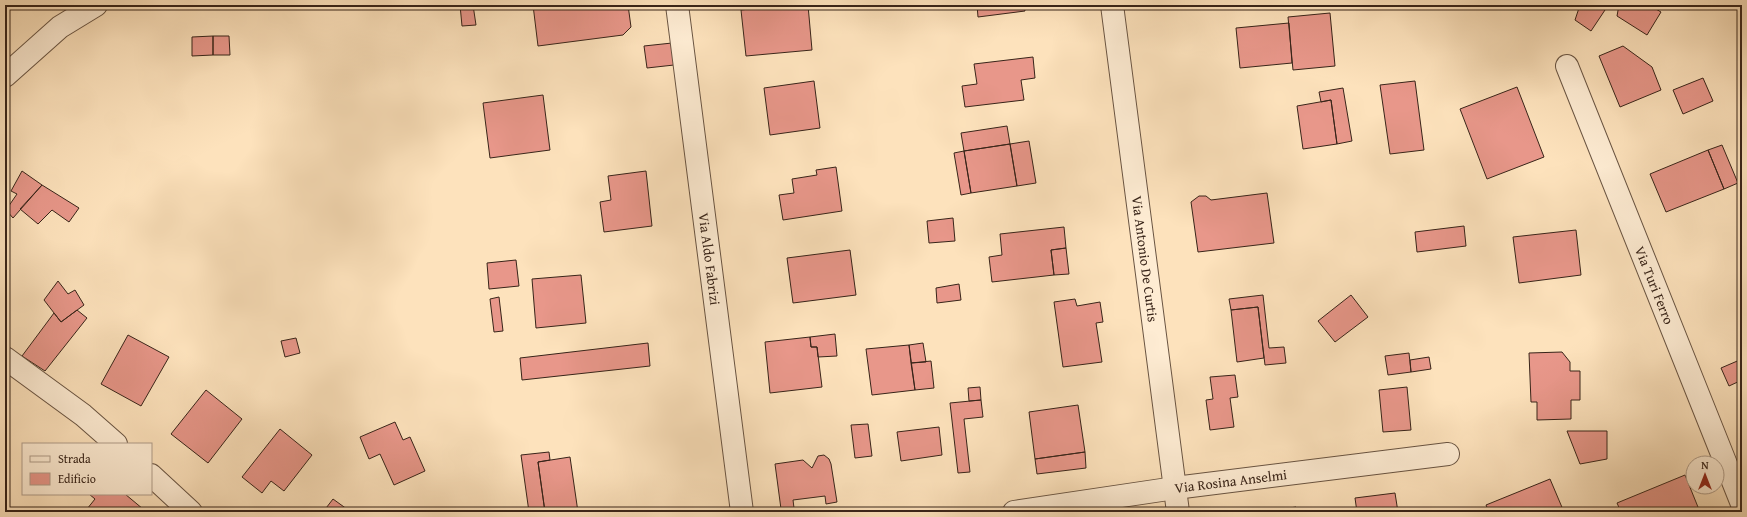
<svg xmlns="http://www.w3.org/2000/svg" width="1747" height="517" viewBox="0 0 1747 517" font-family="'Gentium Book Plus',serif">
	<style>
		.building { fill: #e8978a; stroke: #382419 }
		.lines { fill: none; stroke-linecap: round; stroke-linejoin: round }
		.minor-casing { stroke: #695442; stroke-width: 24 }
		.minor { stroke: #feecd3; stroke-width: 22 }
		.labels { text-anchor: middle; stroke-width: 3; stroke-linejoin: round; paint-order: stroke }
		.street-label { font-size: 14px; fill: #382419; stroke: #feecd3 }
	</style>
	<rect width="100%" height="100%" fill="#fde2bc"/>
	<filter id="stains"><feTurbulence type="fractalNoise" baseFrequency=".005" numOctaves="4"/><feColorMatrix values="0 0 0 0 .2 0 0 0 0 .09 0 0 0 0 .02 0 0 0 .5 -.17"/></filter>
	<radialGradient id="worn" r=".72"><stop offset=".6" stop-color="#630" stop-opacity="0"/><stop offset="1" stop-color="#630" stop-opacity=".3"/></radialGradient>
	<path class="building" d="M460,5H473L476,25L462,26Z
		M533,5H628L631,27L623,35L538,46Z
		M755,5H786L755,8Z
		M786,5H808L812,50L746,56L741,10Z
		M977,5H1024L1025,11L978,17Z
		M1580,5H1596L1605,10L1591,31L1575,20Z
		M1619,5H1649L1661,12L1647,35L1617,16Z
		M1330,13L1335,66L1293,70L1288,17Z
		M1289,23L1292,63L1240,68L1236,28Z
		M213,36H229L230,55H213Z
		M213,36V55L192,56V37Z
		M672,43L674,65L647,68L644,46Z
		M1623,46L1652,67L1661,90L1620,107L1599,56Z
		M1033,57L1035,78L1021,80L1024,100L965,107L962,86L977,84L974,64Z
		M1703,78L1713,101L1683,114L1673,90Z
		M814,81L820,128L770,135L764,88Z
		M1415,81L1424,150L1390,154L1380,85Z
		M1517,87L1544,157L1487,179L1460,109Z
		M1343,88L1352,141L1337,144L1331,100L1321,102L1319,92Z
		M543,95L550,150L490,158L483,103Z
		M1331,100L1337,144L1303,149L1297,106Z
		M1007,126L1010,144L964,151L961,133Z
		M1029,141L1036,183L1017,186L1010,144Z
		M1010,144L1017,186L971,193L964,151Z
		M1722,145L1738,183L1724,189L1708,150Z
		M1708,150L1724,189L1666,212L1650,174Z
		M964,151L971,193L961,195L954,153Z
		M836,167L842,211L783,220L779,195L794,193L792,179L817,175L816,170Z
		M22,171L42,185L13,218L6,210L17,194L11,191Z
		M646,171L652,226L604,232L600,202L611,200L608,176Z
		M42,185L79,208L69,222L52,210L38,224L20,209Z
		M1267,193L1274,243L1198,252L1191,202L1199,196H1206L1211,200Z
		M953,218L955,241L929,243L927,221Z
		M1464,226L1466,246L1417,252L1415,232Z
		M1064,227L1066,248L1051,250L1054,275L992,282L989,257L1002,255L1000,234Z
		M1576,230L1581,275L1519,283L1513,237Z
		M1066,248L1069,274L1054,275L1051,250Z
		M850,250L856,295L793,303L787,258Z
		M516,260L519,286L489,289L487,263Z
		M581,275L586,323L536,328L532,279Z
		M58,281L68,294L75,290L84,305L61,322L44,300Z
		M959,284L961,300L937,303L936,288Z
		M1263,295L1269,348L1284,347L1286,363L1265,365L1258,307L1231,310L1229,299Z
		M1351,295L1368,317L1335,342L1318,321Z
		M499,297L503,331L494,332L490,299Z
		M1075,299L1077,306L1100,302L1103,322L1096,323L1102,362L1063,367L1054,302Z
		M1258,307L1264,358L1237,362L1231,310Z
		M77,310L87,318L45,371L22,356L54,313L61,322Z
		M835,334L837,356L818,357L817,347H811L810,337Z
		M128,335L169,357L141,406L101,384Z
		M810,337L811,347H817L822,387L770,393L765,342Z
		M296,338L300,353L285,357L281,341Z
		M648,343L650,366L522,380L520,358Z
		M923,343L926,362L911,363L909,345Z
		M909,345L915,390L872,395L866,349Z
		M1562,352L1570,362V371H1580V400H1571V419L1537,420V402H1531L1529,353Z
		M1409,353L1411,372L1388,375L1385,356Z
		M1429,357L1431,369L1411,372L1410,360Z
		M1742,359V380L1729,386L1721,368Z
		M931,361L934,388L915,390L911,363Z
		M1235,375L1238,397L1230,398L1234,427L1210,430L1206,400L1213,399L1210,377Z
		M980,387L981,400L969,401L968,388Z
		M1407,387L1411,430L1383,432L1379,390Z
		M206,390L242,419L208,463L171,434Z
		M981,400L983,417L964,419L970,472L958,473L950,403Z
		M1078,405L1085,452L1035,459L1029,412Z
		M395,422L403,440L410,437L425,471L394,485L380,454L369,459L360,437Z
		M868,424L872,456L855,458L851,425Z
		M939,427L942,455L901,461L897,432Z
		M280,429L312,455L284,491L271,481L262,493L242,477Z
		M1567,431H1607V459L1580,464Z
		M549,452L550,460L538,462L545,512H529L521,455Z
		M1085,452L1086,468L1037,474L1035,459Z
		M824,455L829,459L831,464L837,502L826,504L825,496L793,500L794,508L781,509L775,464L803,460L812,468L818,456Z
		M570,457L578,512H545L538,462Z
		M1685,475L1700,512H1621L1617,503Z
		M1550,479L1564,512H1489L1486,505Z
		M1395,493L1398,512H1357L1355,498Z
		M89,494H125L143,509L140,512H91L87,509L95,499Z
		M333,499L351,512H323Z
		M1296,507L1297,512H1262Z"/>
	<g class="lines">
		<g class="minor-casing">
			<g id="minor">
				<path id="s1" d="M677,5L742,512"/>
				<path id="s2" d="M1112,5L1178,512"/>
				<path id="s3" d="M1567,66L1742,504"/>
				<path d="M5,76L60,27L96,5"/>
				<path d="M5,358L83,415L116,444"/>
				<path d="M151,475L191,512"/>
				<path id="s4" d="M1014,512L1175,488L1448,454"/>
			</g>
		</g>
		<use href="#minor" class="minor"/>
	</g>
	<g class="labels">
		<g class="street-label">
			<text dy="5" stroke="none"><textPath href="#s1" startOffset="256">Via Aldo Fabrizi</textPath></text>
			<text dy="5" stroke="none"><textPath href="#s2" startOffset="256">Via Antonio De Curtis</textPath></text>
			<text dy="5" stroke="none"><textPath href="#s3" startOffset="236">Via Turi Ferro</textPath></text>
			<text dy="5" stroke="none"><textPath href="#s4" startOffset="219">Via Rosina Anselmi</textPath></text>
		</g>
	</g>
	<rect width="1747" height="517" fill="none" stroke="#fde2bc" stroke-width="20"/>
	<rect x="6" y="6" width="1735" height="505" fill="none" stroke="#382419" stroke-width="2"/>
	<rect x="10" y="10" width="1727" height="497" fill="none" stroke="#382419"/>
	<rect x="22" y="443" width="130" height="52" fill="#feecd3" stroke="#af9c89"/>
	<rect x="30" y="456" width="20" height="6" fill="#feecd3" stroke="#af9c89"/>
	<text x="58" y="463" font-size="12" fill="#382419">Strada</text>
	<rect x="30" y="473" width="20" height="12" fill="#e8978a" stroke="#af9c89"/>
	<text x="58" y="483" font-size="12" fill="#382419">Edificio</text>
	<g transform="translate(1705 475)"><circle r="19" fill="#feecd3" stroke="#af9c89"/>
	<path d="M0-3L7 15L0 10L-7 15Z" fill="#8f2418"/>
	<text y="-6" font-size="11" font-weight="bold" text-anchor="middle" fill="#382419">N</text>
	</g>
	<rect width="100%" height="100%" filter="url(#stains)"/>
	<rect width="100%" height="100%" fill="url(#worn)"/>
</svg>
